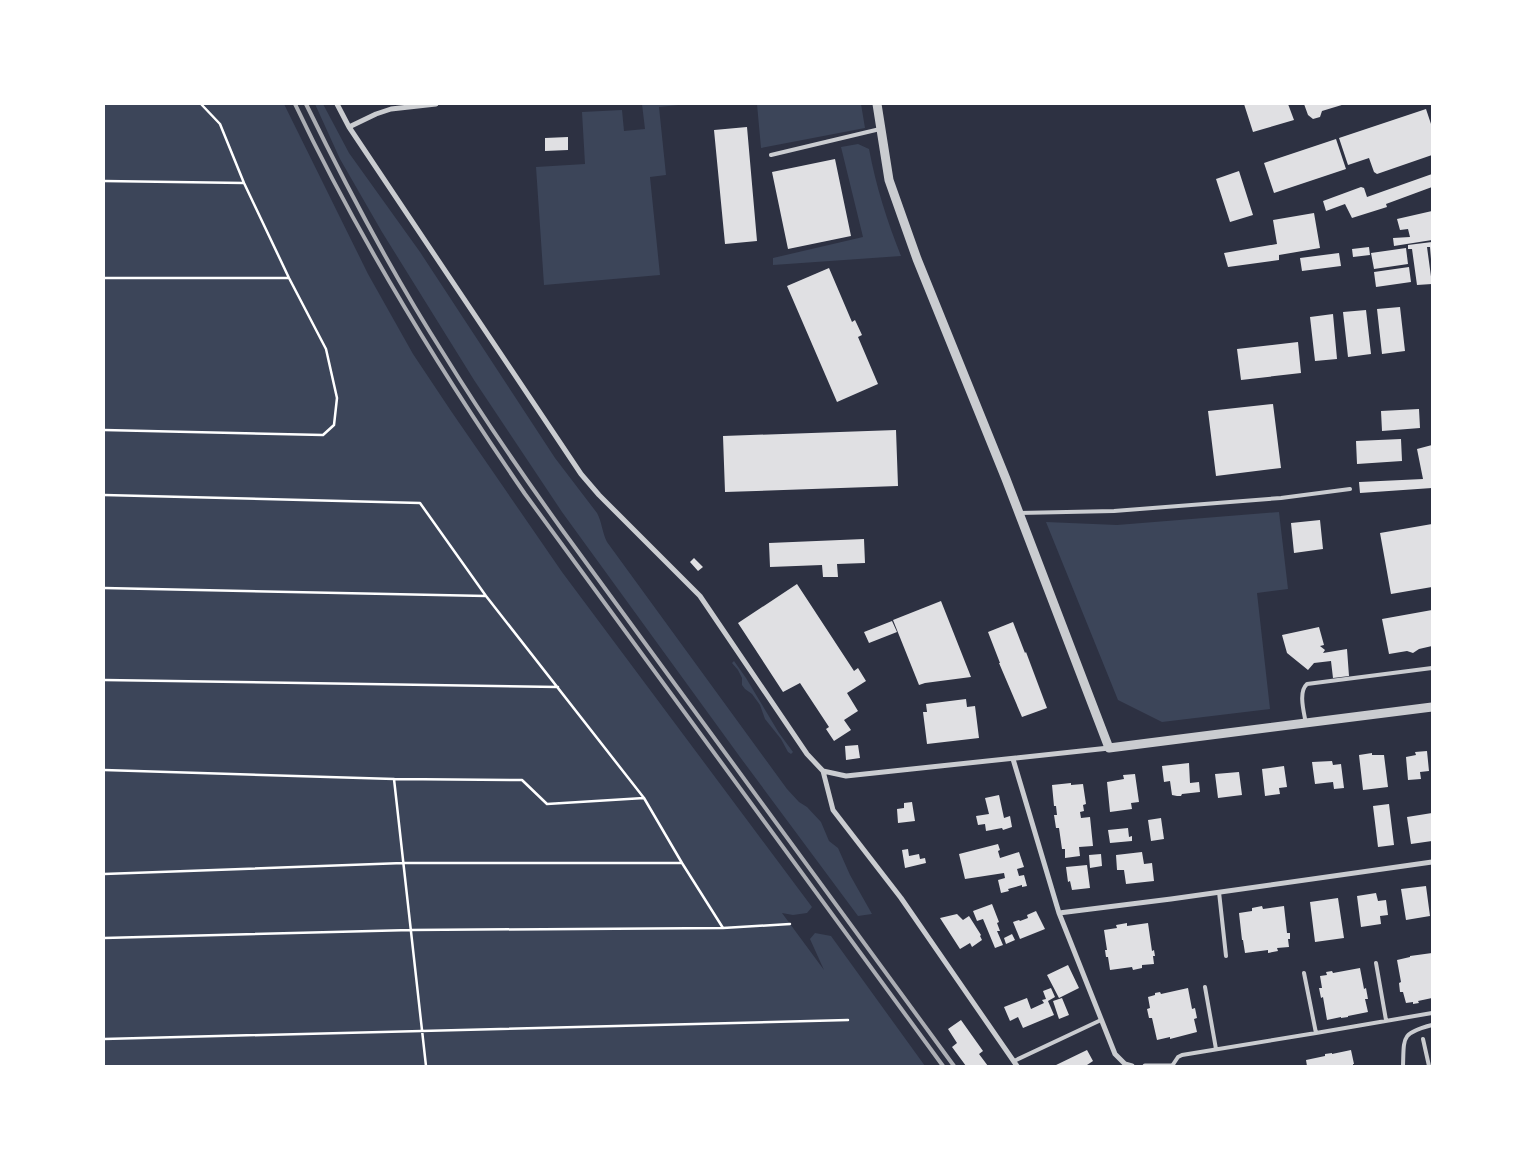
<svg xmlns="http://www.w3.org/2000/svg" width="1536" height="1170" viewBox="0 0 1536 1170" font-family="'Noto Sans',sans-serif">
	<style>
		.green { fill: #3c4559 }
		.building { fill: #e0e0e3 }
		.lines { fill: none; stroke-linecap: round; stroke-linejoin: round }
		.path { stroke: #fff; stroke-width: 2.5 }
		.service { stroke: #caccd0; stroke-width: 4 }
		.minor { stroke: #caccd0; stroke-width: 5 }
		.tertiary { stroke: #caccd0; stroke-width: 9 }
		.rail { stroke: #abadb3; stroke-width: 4 }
	</style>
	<rect width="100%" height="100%" fill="#2d3142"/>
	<path class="green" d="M104,104H284L368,274L413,354L451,411L562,572L812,907L807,913L793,915L782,913L824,970L810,939L815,933L831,936L925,1066H104Z
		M315,104H323L349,153L420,252L555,458L597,513C602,522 602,532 607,542L787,789L799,802L807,807L821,822L829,841L838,848L850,875L872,914L858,916L740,757L562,512L474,380L382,232L340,159Z
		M642,104H688L659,107L666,175L650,177L660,275L544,285L536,167L585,164L582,112L622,110L624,131L645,129Z
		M757,104H861L865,128L761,148Z
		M858,144L869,149C876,186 887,221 901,256L773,265V258L863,237L841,147Z
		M1279,512L1288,589L1257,593L1270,709L1162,722L1118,700L1046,522L1117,525Z
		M734,661L746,678L779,733L793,752L791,754L788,752L781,739L765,719L760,705L752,694L745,689L742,685V678L738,670L732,663Z"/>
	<path class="building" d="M1244,104H1288L1294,120L1253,132Z
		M1304,104H1345L1322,111L1320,117L1313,119L1308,115Z
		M1426,109L1431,124L1432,123V155L1377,174L1374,172L1369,158L1348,165L1339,138Z
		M747,127L757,241L725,244L714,130Z
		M568,137V150L545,151V138Z
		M1336,139L1346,169L1274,193L1264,163Z
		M835,159L851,236L788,249L772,172Z
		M1239,171L1253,215L1230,222L1216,179Z
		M1432,174V187L1386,204L1387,207L1352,218L1345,204L1326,211L1323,201L1361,187L1364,188L1367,197Z
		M1432,211V240L1394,246L1393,238L1410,237L1408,229L1400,230L1397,219Z
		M1314,213L1320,248L1279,255V260L1228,267L1224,253L1277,244L1273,220Z
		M1432,242V259H1431L1430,247H1427L1432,284L1417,285L1412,249H1408V245Z
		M1369,247L1370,255L1353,257L1352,249Z
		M1406,248L1408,264L1374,269L1371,253Z
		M1339,253L1341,266L1302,271L1300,258Z
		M1409,267L1411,282L1376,287L1374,272Z
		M829,268L852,322L855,320L862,335L858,337L878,384L837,402L787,286Z
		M1400,307L1405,351L1382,354L1377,309Z
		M1366,310L1371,354L1348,357L1343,312Z
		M1333,314L1337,359L1315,361L1310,317Z
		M1298,342L1301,373L1241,380L1237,349Z
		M1273,404L1281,468L1216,476L1208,411Z
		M1419,409L1420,428L1382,431L1381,411Z
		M896,430L898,486L725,492L723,436Z
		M1401,439L1402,461L1357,464L1356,441Z
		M1432,445V488L1360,493L1359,482L1423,479L1417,449Z
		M1320,520L1323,549L1294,553L1291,523Z
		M1432,524V587L1391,594L1380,533Z
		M864,539L865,563L837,564L838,577H823L822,565L770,567L769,543Z
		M694,558L703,567L698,571L690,562Z
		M797,584L854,671L858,668L866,681L847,693L858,711L844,720L851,730L834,741L826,729L829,727L800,683L783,692L738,623Z
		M941,601L971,677L925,683L919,685L893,620Z
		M1432,610V646L1419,649L1413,653L1407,651L1389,654L1382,619Z
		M892,621L897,632L869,643L864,632Z
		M1013,622L1025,653L1026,652L1047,708L1022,717L999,663H1000L988,632Z
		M1319,627L1324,645L1320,646L1325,650L1323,653L1347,649L1349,676L1333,678L1331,661L1314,663L1308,670L1287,653L1282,635Z
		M966,699L967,707L975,706L979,738L927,744L923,712H927L926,704Z
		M858,745L860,758L846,760L845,746Z
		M1427,751L1429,771L1420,772L1421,779L1408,780L1406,757L1416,755L1415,752Z
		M1372,753V755H1384L1388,787L1363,790L1359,755Z
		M1332,761L1333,765L1341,764L1344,788L1334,789L1333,782L1315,784L1312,762Z
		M1189,763L1190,783L1199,782L1200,792L1182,794L1181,796H1177L1172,795L1170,781L1164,782L1162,766Z
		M1284,766L1287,787L1279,788L1280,794L1265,796L1262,769Z
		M1239,772L1242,795L1218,798L1215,774Z
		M1135,774L1139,802L1131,803L1132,809L1110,812L1107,782L1124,779L1123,775Z
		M1071,783V785L1083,784L1086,804L1083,805L1084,811L1080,812L1081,818L1090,817L1093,846L1079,847L1080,856L1065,858V849H1062L1059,828H1056L1054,815H1057L1056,806H1054L1052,785Z
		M999,795L1004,818L1010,816L1012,827L1003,830L1002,828L986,831L985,824L978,825L976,816L989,814L985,798Z
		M912,802L915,821L898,823L897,809L904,808V803Z
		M1389,804L1394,845L1378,847L1373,806Z
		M1432,813V841L1411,844L1407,817Z
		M1161,818L1164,839L1151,841L1148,820Z
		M1128,828L1129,837L1132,836V841L1110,843L1108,830Z
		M998,844L1000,850L998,851L1000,858L1019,852L1024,867L1017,869L1019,876L1024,875L1027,886L1022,887V885L1008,889L1009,891L1001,893L998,880L1005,878L1004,873L965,879L959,854Z
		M908,849L909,856L919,854L920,859L925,858L926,863L905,868L902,850Z
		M1142,852L1144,864L1152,863L1154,881L1126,884L1124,870H1117L1116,855Z
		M1101,854L1102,866L1090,868L1089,855Z
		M1087,865L1090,888L1072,890L1070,881L1068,882L1066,867Z
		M1426,886L1430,916L1406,920L1401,889Z
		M1376,893L1378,901L1386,900L1388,915L1380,916L1381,924L1361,927L1357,896Z
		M1338,898L1344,938L1315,942L1310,902Z
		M992,904L999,922L997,923L1000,931H997L1003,945L995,948L983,919L977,921L973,911Z
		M1262,906L1263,909L1284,906L1287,933H1290V939H1288L1289,947L1277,948L1278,951L1268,953V950L1245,953L1243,940H1242L1239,913L1252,911V908Z
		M1036,911L1045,929L1020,939L1013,922L1019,920L1020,921L1028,918L1027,915Z
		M957,914L963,920L969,916L981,935L980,936L982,940L972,947L970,943L960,949L940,918Z
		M1127,923V926L1148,923L1152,951L1154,950L1155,956H1153L1154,964L1142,965V968L1133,970L1132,967L1110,970L1108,957H1106L1105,950H1107L1104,930L1117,928L1116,925Z
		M1012,934L1015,940L1006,944L1004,938Z
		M1432,953V998L1418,1001L1419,1003L1413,1004V1002L1406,1003L1403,992H1400L1399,983L1401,982L1397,960L1410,957V956Z
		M1068,965L1079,988L1059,998L1047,975Z
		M1360,968L1364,989L1366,988L1368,999H1365L1368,1012L1348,1016V1017L1341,1018V1017L1327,1020L1323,997L1321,998L1319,988H1322L1320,976L1327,975L1326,972L1332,971L1333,973Z
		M1051,988L1055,997L1048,1001L1054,1015L1023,1028L1018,1017L1010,1021L1004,1007L1027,998L1031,1009L1044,1003L1042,1000L1046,999L1043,991Z
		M1188,988L1192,1009L1195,1008L1197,1018L1194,1019L1197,1032L1170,1039V1037L1157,1040L1152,1018H1149L1147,1009L1150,1008L1148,997L1155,995V993L1160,992L1161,994Z
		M1062,998L1069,1015L1059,1019L1053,1001Z
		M961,1020L983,1051L979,1054L988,1066H966L952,1047L957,1043L948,1029Z
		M1087,1050L1093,1061L1087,1065L1088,1066H1054Z
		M1351,1050L1354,1064H1353V1066H1307L1306,1060L1325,1056V1054L1332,1053V1054Z"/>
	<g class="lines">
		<path class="path" d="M104,181L244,183
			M104,278H289
			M104,430L323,435L334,425L337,398L326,349L289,278L244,183L220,124L201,104
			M104,495L420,503L486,596L644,798L682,863L723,928
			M104,588L486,596
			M104,680L558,687
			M104,770L394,779L522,780L547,804L644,798
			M394,779L426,1066
			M104,874L403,863H682
			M104,938L411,930L723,928L790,924
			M104,1039L848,1020"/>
		<path class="service" d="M771,155L880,129
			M1019,513L1114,511L1281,498L1350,489
			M1306,724C1304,712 1298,692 1307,684L1432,668
			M1219,892L1226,956
			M1376,963L1386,1020
			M1304,973L1316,1033
			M1205,987L1216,1049
			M1423,1039L1429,1066
			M1014,1061L1101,1020
			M1172,1066L1178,1057L1182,1055L1316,1033L1432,1013
			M1403,1066C1404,1037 1401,1033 1432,1025"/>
		<path class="minor" d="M337,104L349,127L581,474L599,495L700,596L807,754L823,771L833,810L901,898L1017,1066
			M349,127L376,114L391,109L436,104
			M1013,759L1059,913L1115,1054L1125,1064L1132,1066
			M823,771L846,776L1109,748
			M1059,913L1171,899L1432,862
			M1145,1066H1173"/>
		<path class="tertiary" d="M877,104L889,180L917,259L1006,479L1109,748L1432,707"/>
		<path class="rail" d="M295,104C360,241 439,369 525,494L943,1066
			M306,104C348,190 393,275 445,356C482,416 522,474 563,531L954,1066"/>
	</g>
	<rect width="1536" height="1170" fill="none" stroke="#ffffff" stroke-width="210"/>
</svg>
